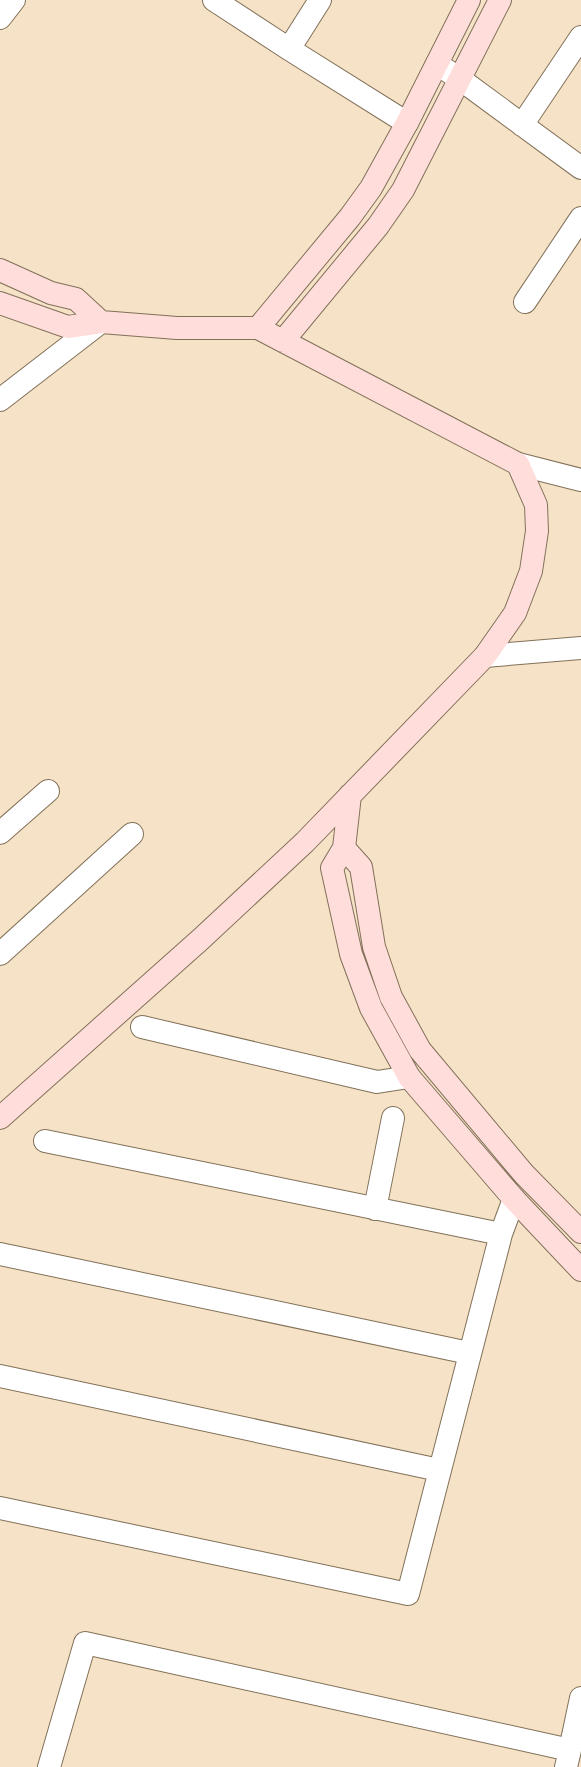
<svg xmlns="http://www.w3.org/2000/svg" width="581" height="1767" viewBox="0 0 581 1767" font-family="'Varela Round',sans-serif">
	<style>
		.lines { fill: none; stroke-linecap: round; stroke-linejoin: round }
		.street-casing { stroke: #827159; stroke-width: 24 }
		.secondary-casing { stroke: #827159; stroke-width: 24 }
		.street { stroke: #fff; stroke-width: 22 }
		.secondary { stroke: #ffdddb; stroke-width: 22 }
	</style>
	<rect width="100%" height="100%" fill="#f5e2c7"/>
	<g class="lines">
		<g class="street-casing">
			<path id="street" d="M214,0L289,49L407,123
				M0,18L14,0
				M289,49L320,0
				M437,64L460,79L581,168
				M522,125L581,37
				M525,302L581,218
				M0,400L101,322
				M518,464L581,480
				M485,656L581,648
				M0,833L48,791
				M0,954L132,834
				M142,1027L377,1082L409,1077
				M45,1141L501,1234
				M375,1209L393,1118
				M0,1254L469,1353
				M0,1376L439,1470
				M0,1508L408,1594L501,1234L514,1199
				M570,1750L581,1698
				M49,1767L85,1643L570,1750L566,1767"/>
		</g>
		<g class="secondary-casing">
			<path id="secondary" d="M0,270L51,293L76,299L101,322
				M0,303L68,327L101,322L177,328H258L518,464L536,505L537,531L531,571L515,613L485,656L305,842L201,939L0,1118
				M258,328L350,217L371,188L407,123L469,0
				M283,341L378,226L403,190L500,0
				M350,795L344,848L332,868L351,954L371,1008L409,1077L514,1199L581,1270
				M344,848L361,867L374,947L391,997L420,1050L524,1174L581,1232"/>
		</g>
		<use href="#street" class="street"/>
		<use href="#secondary" class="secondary"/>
	</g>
</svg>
